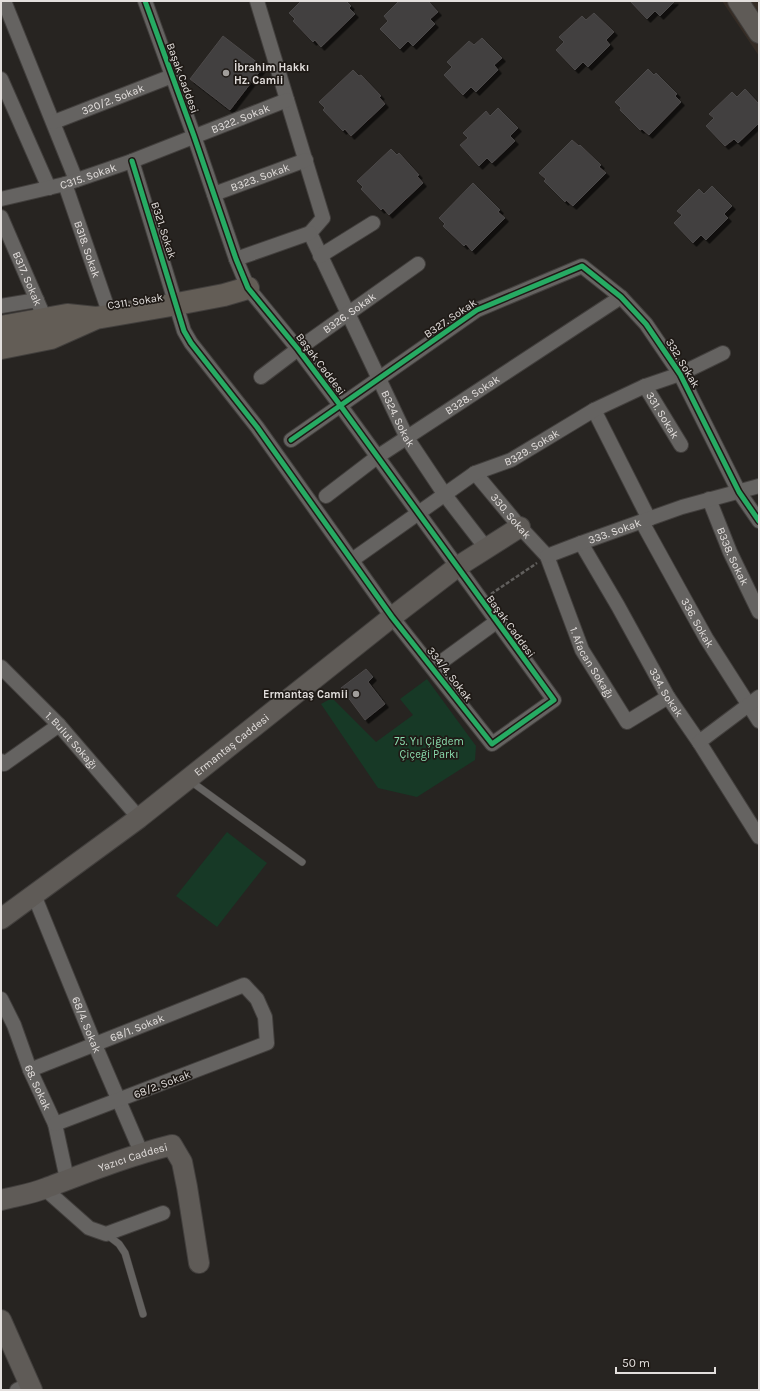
<svg xmlns="http://www.w3.org/2000/svg" width="760" height="1391" viewBox="0 0 760 1391" font-family="Karla,sans-serif">
	<style>
		.built { fill: #352c25 }
		.green { fill: #173926 }
		.building { fill: #423f3f; stroke: #4c4949; filter: url(#shadow) }
		.lines { fill: none; stroke-linecap: round; stroke-linejoin: round }
		.service-casing { stroke: #423f3d; stroke-width: 8 }
		.minor-casing { stroke: #423f3d; stroke-width: 16 }
		.secondary-casing { stroke: #423f3d; stroke-width: 22 }
		.primary-casing { stroke: #423f3d; stroke-width: 24 }
		.path { stroke: #615f5d; stroke-width: 2.5; stroke-dasharray: 4 2; stroke-linecap: butt }
		.service { stroke: #656361; stroke-width: 7 }
		.minor { stroke: #656361; stroke-width: 14 }
		.secondary { stroke: #5f5b57; stroke-width: 20 }
		.primary { stroke: #635d56; stroke-width: 22 }
		.cycleway-casing { stroke: #1f1a16; stroke-width: 8 }
		.cycleway { stroke: #26ab63; stroke-width: 5 }
		.poi-dot { fill: #a19e9b; stroke: #1f1a16; stroke-width: 1.5 }
		.labels { text-anchor: middle; stroke-width: 3.5; stroke-linejoin: round; paint-order: stroke }
		.poi-label { font-size: 11px; font-weight: bold; fill: #e3dfdd; stroke: #1f1a16; text-anchor: start }
		.street-label { font-size: 11px; fill: #e3dfdd; stroke: #1f1a16 }
		.park-label { font-size: 11px; fill: #8bdeaf; stroke: #1f1a16 }
	</style>
	<defs>
		<filter id="shadow"><feDropShadow dx="3.5" dy="3.5" stdDeviation="0" flood-color="#0009"/></filter>
	</defs>
	<rect width="100%" height="100%" fill="#272421"/>
	<path class="built" d="M722,1H759V56Z"/>
	<path class="green" d="M427,679L476,746L475,760L417,797L378,788L321,704L332,698L376,742L413,715L400,699Z
		M227,832L267,863L217,927L176,896Z"/>
	<path class="building" d="M301,1H346L351,6L349,8L355,14L321,47L315,40L313,42L293,21L295,19L289,13Z
		M399,1H428L438,12L430,19L435,24L413,46L408,41L400,49L380,29L388,21L384,16Z
		M630,1H675L660,16L655,11L647,19Z
		M594,13L614,32L606,40L610,45L588,67L583,62L575,70L556,50L564,42L559,37L582,16L586,20Z
		M223,36L263,67L230,110L190,79Z
		M482,38L502,58L494,65L498,70L476,92L471,87L463,95L444,75L452,67L447,62L469,41L474,45Z
		M648,69L654,75L656,73L677,94L675,96L681,102L649,135L642,129L640,130L620,110L621,108L615,102Z
		M353,70L359,76L361,75L381,96L379,97L385,104L351,136L345,129L343,131L323,110L325,108L319,102Z
		M745,89L759,104V123L738,143L734,139L725,146L706,126L714,118L709,114L732,92L737,97Z
		M498,108L518,128L510,136L515,141L492,163L487,158L479,166L460,145L468,138L463,133L486,111L490,116Z
		M572,140L579,146L580,145L601,165L599,167L606,173L573,206L566,200L565,202L544,181L546,179L539,173Z
		M391,149L397,155L399,153L419,175L417,176L423,183L389,215L383,208L381,210L361,189L363,187L357,181Z
		M473,183L500,210L498,212L505,218L472,251L466,244L464,246L443,226L445,224L439,218Z
		M712,186L732,206L724,214L728,218L706,240L701,235L693,243L674,223L682,215L677,211L699,189L704,194Z
		M366,669L373,677L368,682L385,704L365,720L341,688Z"/>
	<g class="lines">
		<g class="service-casing">
			<path id="service" d="M189,780L302,862
				M106,1234L119,1244L125,1253L143,1314"/>
		</g>
		<g class="minor-casing">
			<g id="minor">
				<path d="M4,1L76,180"/>
				<path id="s1" d="M257,1L323,218L310,233L407,438L445,495L486,548"/>
				<path d="M1,79L49,188"/>
				<path id="s2" d="M54,122L172,76"/>
				<path d="M132,161L184,331L191,343L257,427L392,617L492,744L554,700L340,405L298,349L248,288L236,259L194,136L145,1"/>
				<path id="s3" d="M65,184L110,315"/>
				<path id="s4" d="M214,194L306,160"/>
				<path id="s5" d="M1,199L65,184L132,161L287,100"/>
				<path id="s6" d="M1,217L45,319"/>
				<path d="M320,256L373,223"/>
				<path d="M236,259L310,233"/>
				<path d="M1,306L37,300"/>
				<path id="s7" d="M261,377L298,349L418,264"/>
				<path id="s8" d="M645,386L681,445"/>
				<path d="M594,410L649,519"/>
				<path d="M291,440L477,310L582,266L621,297L646,324L680,374L739,492L759,521"/>
				<path id="s9" d="M475,473L520,527L547,556L582,650L627,722L668,697"/>
				<path id="s10" d="M326,496L377,457L621,297"/>
				<path id="s11" d="M709,499L730,552L759,612"/>
				<path id="s12" d="M642,522L706,638L759,721"/>
				<path id="s13" d="M581,543L618,606L668,697L699,742L759,837"/>
				<path id="s14" d="M547,556L581,543L682,507L759,486"/>
				<path id="s15" d="M352,560L475,473L511,460L594,410L645,386L680,374L723,353"/>
				<path id="s16" d="M1,667L59,725L139,818"/>
				<path d="M433,668L496,622"/>
				<path d="M699,742L759,697"/>
				<path d="M1,761L4,764L59,725"/>
				<path id="s17" d="M34,895L95,1045L141,1152"/>
				<path id="s18" d="M1,999L14,1025L30,1070L55,1124L67,1179"/>
				<path id="s19" d="M30,1070L244,985L257,999L265,1017L267,1043L55,1124"/>
				<path d="M45,1189L89,1228L106,1234L163,1213"/>
				<path d="M17,1390L29,1384"/>
			</g>
		</g>
		<g class="secondary-casing">
			<g id="secondary">
				<path d="M738,1L759,33"/>
				<path id="s20" d="M1,919L139,818L392,617L457,567L520,527"/>
				<path id="s21" d="M1,1200C16,1196 32,1194 46,1188C88,1172 128,1156 172,1145L182,1162L187,1187L199,1263"/>
				<path d="M1,1320L32,1390"/>
			</g>
		</g>
		<g class="primary-casing">
			<path id="primary" d="M1,327L67,315L96,318
				M1,348L51,338L96,318L177,304L224,295L248,288"/>
		</g>
		<path class="path" d="M491,594L537,563"/>
		<use href="#service" class="service"/>
		<use href="#minor" class="minor"/>
		<use href="#secondary" class="secondary"/>
		<use href="#primary" class="primary"/>
		<g class="cycleway-casing">
			<path id="cycleway" d="M132,161L184,331L191,343L257,427L392,617L492,744L554,700L340,405L298,349L248,288L236,259L194,136L145,1
				M291,440L477,310L582,266L621,297L646,324L680,374L739,492L759,521"/>
		</g>
		<use href="#cycleway" class="cycleway"/>
	</g>
	<g class="poi-dot">
		<circle cx="226" cy="73" r="4"/>
		<circle cx="356" cy="694" r="4"/>
	</g>
	<g class="labels">
		<g class="poi-label">
			<text x="234" y="71">İbrahim Hakkı<tspan x="234" dy="13">Hz. Camii</tspan></text>
			<text x="348" y="698" text-anchor="end">Ermantaş Camii</text>
		</g>
		<g class="street-label">
			<text transform="translate(183 78) rotate(70)" y="4">Başak Caddesi</text>
			<text dy="4" stroke="none"><textPath href="#s2" startOffset="63">320/2. Sokak</textPath></text>
			<text dy="4" stroke="none"><textPath href="#s5" startOffset="253">B322. Sokak</textPath></text>
			<text dy="4" stroke="none"><textPath href="#s5" startOffset="90">C315. Sokak</textPath></text>
			<text dy="4" stroke="none"><textPath href="#s4" startOffset="49">B323. Sokak</textPath></text>
			<text transform="translate(164 230) rotate(72)" y="4">B321. Sokak</text>
			<text dy="4" stroke="none"><textPath href="#s3" startOffset="69">B318. Sokak</textPath></text>
			<text dy="4" stroke="none"><textPath href="#s6" startOffset="67">B317. Sokak</textPath></text>
			<text transform="translate(135 301) rotate(-9)" y="4">C311. Sokak</text>
			<text dy="4" stroke="none"><textPath href="#s7" startOffset="109">B326. Sokak</textPath></text>
			<text transform="translate(450 318) rotate(-34)" y="4">B327. Sokak</text>
			<text transform="translate(683 363) rotate(59)" y="4">332. Sokak</text>
			<text transform="translate(321 364) rotate(53)" y="4">Başak Caddesi</text>
			<text dy="4" stroke="none"><textPath href="#s10" startOffset="178">B328. Sokak</textPath></text>
			<text dy="4" stroke="none"><textPath href="#s8" startOffset="34">331. Sokak</textPath></text>
			<text dy="4" stroke="none"><textPath href="#s1" startOffset="452">B324. Sokak</textPath></text>
			<text dy="4" stroke="none"><textPath href="#s15" startOffset="213">B329. Sokak</textPath></text>
			<text dy="4" stroke="none"><textPath href="#s9" startOffset="56">330. Sokak</textPath></text>
			<text dy="4" stroke="none"><textPath href="#s14" startOffset="72">333. Sokak</textPath></text>
			<text dy="4" stroke="none"><textPath href="#s11" startOffset="62">B338. Sokak</textPath></text>
			<text dy="4" stroke="none"><textPath href="#s12" startOffset="115">336. Sokak</textPath></text>
			<text transform="translate(511 626) rotate(54)" y="4">Başak Caddesi</text>
			<text dy="4" stroke="none"><textPath href="#s9" startOffset="226">1. Afacan Sokağı</textPath></text>
			<text transform="translate(450 674) rotate(52)" y="4">334/4. Sokak</text>
			<text dy="4" stroke="none"><textPath href="#s13" startOffset="172">334. Sokak</textPath></text>
			<text dy="4" stroke="none"><textPath href="#s16" startOffset="102">1. Bulut Sokağı</textPath></text>
			<text dy="4" stroke="none"><textPath href="#s20" startOffset="289">Ermantaş Caddesi</textPath></text>
			<text dy="4" stroke="none"><textPath href="#s17" startOffset="140">68/4. Sokak</textPath></text>
			<text dy="4" stroke="none"><textPath href="#s19" startOffset="115">68/1. Sokak</textPath></text>
			<text transform="translate(162 1084) rotate(-21)" y="4">68/2. Sokak</text>
			<text dy="4" stroke="none"><textPath href="#s18" startOffset="96">68. Sokak</textPath></text>
			<text dy="4" stroke="none"><textPath href="#s21" startOffset="139">Yazıcı Caddesi</textPath></text>
		</g>
		<g class="park-label">
			<text x="429" y="745">75. Yıl Çiğdem<tspan x="429" dy="13">Çiçeği Parkı</tspan></text>
		</g>
	</g>
	<rect width="760" height="1391" fill="none" stroke="#e3dfdd" stroke-width="4"/>
	<path d="M616 1367v6h99v-6" fill="none" stroke="#e3dfdd" stroke-width="2"/>
	<text x="622" y="1367" font-size="12" fill="#e3dfdd" stroke="#1f1a16" stroke-width="3" paint-order="stroke">50 m</text>
</svg>
